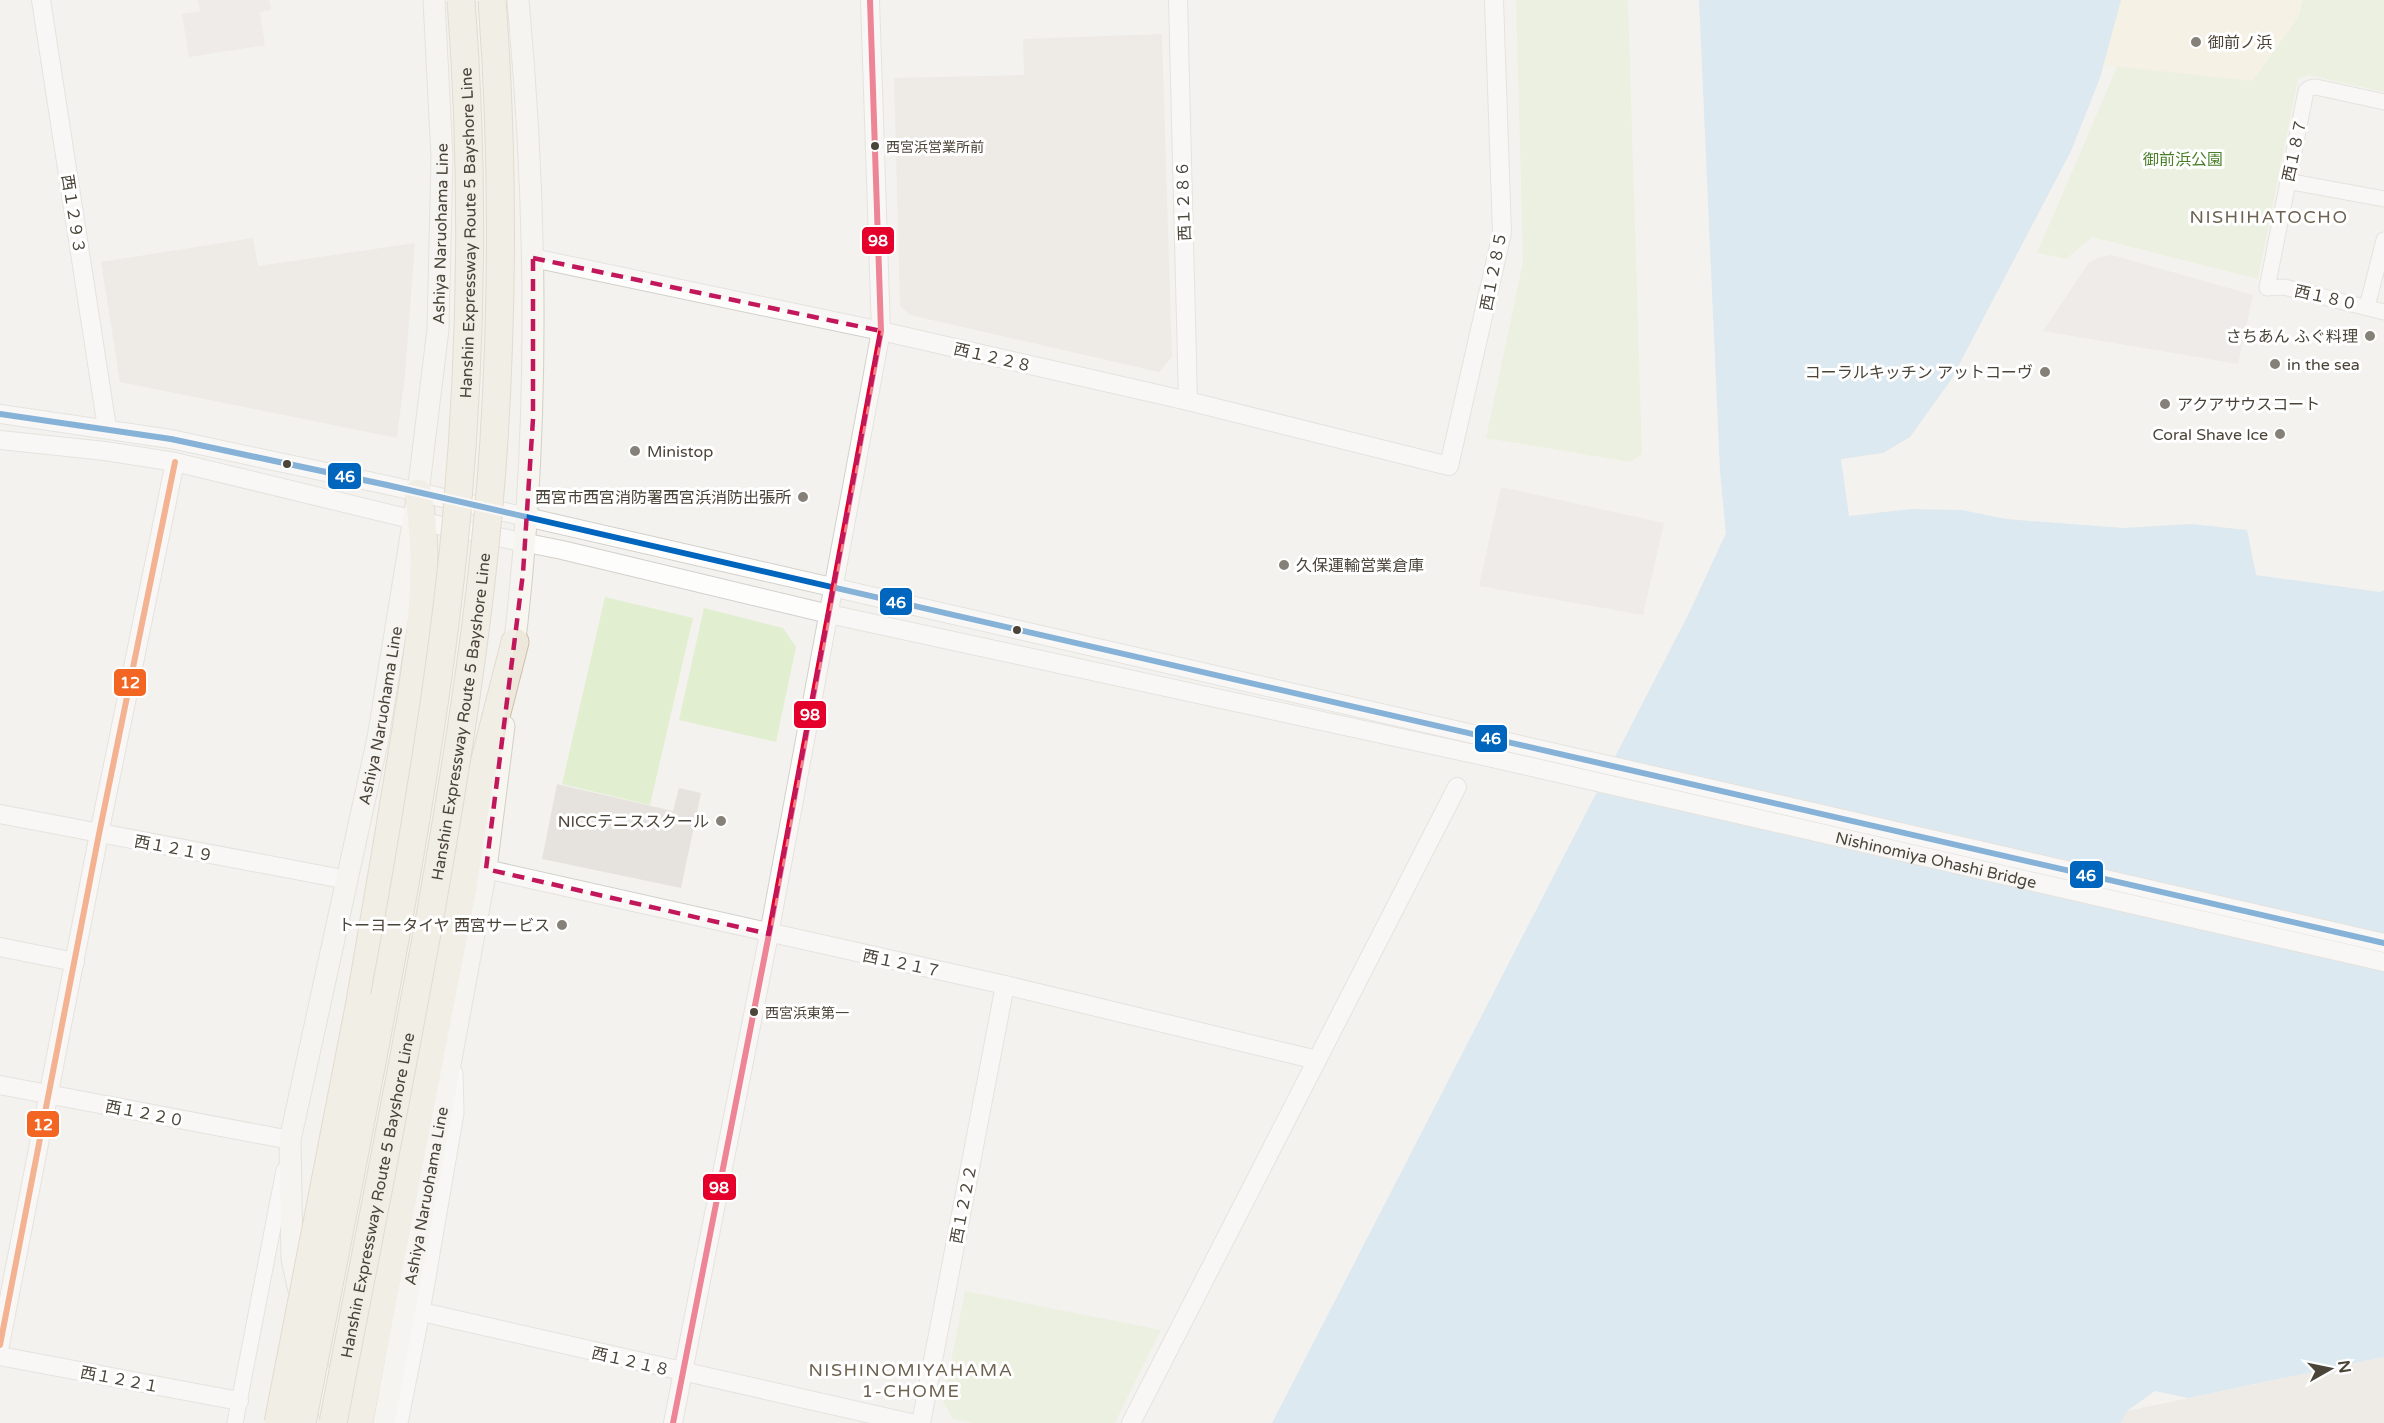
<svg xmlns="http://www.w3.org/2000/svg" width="2384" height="1423" viewBox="0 0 2384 1423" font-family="'Varela Round','Noto Sans JP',sans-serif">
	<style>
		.industrial { fill: #e6e2de }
		.green { fill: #e1eecf }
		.sand { fill: #f7f0da }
		.parking { fill: #e6e3df }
		.water { fill: #c0ddf1 }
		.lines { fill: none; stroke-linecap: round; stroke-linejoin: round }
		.minor-casing { stroke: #d2d0cb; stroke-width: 17 }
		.tertiary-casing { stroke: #d2d0cb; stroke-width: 20 }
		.secondary-casing { stroke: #d3cfc5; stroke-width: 23 }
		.motorway-casing { stroke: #ccbfa9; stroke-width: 29 }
		.minor { stroke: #fdfdfc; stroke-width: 15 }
		.tertiary { stroke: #fdfdfc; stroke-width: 18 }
		.secondary { stroke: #f7f6f1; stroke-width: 21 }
		.motorway { stroke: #ede8db; stroke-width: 27 }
		.motorway-bridge-casing { stroke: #ccbfa9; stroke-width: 29; stroke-linecap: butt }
		.motorway-bridge { stroke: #ede8db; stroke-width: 27 }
		.bus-1-casing { stroke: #fff; stroke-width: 10 }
		.bus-2-casing { stroke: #fff; stroke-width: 10 }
		.bus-3-casing { stroke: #fff; stroke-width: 10 }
		.bus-1 { stroke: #0065bd; stroke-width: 6 }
		.bus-2 { stroke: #e4002b; stroke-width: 6 }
		.bus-3 { stroke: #f26522; stroke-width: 6 }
		.marked { fill: none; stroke: #c2185b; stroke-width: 4.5; stroke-dasharray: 12 8; stroke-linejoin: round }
		.poi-dot { fill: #868178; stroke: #fff; stroke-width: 2 }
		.bus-dot { fill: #4b4439; stroke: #fff; stroke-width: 2 }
		.labels { text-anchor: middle; stroke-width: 6; stroke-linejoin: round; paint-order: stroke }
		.bus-label { font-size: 14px; fill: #4b4439; stroke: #fff; text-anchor: start }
		.poi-label { font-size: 16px; fill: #4b4439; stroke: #fff; text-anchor: end }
		.street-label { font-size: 16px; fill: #4b4439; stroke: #fff }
		.park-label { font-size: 16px; fill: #4a7f2a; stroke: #fff }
		.neighbourhood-label { font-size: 18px; letter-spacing: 1.5px; fill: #6e6250; stroke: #fff }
		.line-badge { stroke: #fff; stroke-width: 2 }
		.badge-label { font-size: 16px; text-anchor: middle; font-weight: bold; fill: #fff }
	</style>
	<rect width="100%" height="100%" fill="#f4f2ee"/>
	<path class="industrial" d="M1162,34L1172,357L1159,372L910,315L900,306L894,78L1024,75L1023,39Z
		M253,238L258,266L415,243L405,375L397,438L120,382L101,262Z
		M2384,1357V1423H2121L2127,1411Z"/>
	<path class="green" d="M1516,0H1628L1642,454L1630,462L1486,438L1523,262Z
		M2121,0H2384V92L2308,75L2298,79L2258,279L2092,237L2066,259L2037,253L2117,67L2104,65Z
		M605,597L693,618L650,805L562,784Z
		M704,608L783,628L796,647L776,742L679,720Z
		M965,1291L1161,1330L1115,1423H973L953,1419L943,1402Z"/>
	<path class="sand" d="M2121,0H2303L2298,18L2252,81L2104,65Z"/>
	<path class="parking" d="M198,0H269L271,10L260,12L265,45L189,57L182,14L200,11Z
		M2112,255L2253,295L2238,364L2043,331L2089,262L2100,257Z
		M1501,487L1664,523L1643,615L1479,586Z
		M557,784L673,811L679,788L701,793L681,888L542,859Z"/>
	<path class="water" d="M1699,0H2121L2100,78L2071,151L1951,380L1910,437L1883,453L1841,459L1849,516L1911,509L1962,510L2006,519L2123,528L2192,524L2247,530L2256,575L2380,592L2384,590V1357L2188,1398L2155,1391L2127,1411L2121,1423H1272L1689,613L1726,533L1720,472Z"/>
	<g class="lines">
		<g class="minor-casing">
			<path id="minor" d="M2384,102L2316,87L2310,88L2306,91L2267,288L2284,287L2384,312
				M2287,181L2384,199
				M2367,307L2384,240
				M235,1423L284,1170
				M400,1423L422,1312L456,1113L455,1073"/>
		</g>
		<g class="tertiary-casing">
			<g id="tertiary">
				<path d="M41,0L107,428"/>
				<path d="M1178,0L1188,401"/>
				<path d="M533,258L881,331L1188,401L1449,466L1502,233L1494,0"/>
				<path d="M0,414L171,439L387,485L2384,943"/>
				<path id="s1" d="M0,440L105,451L175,462L423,522L562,550L829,614L1488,757L2384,962"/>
				<path d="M0,814L348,880"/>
				<path d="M486,869L1005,985L1317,1060"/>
				<path d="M0,947L75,962"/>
				<path d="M0,1085L290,1140"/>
				<path d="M422,1312L911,1423"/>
				<path d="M0,1345L99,834L175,462"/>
				<path d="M0,1356L239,1401"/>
				<path d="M673,1423L769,934L881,331L870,0"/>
				<path d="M921,1423L1005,985"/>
				<path d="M1131,1423L1457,787"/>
			</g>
		</g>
		<g class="secondary-casing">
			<g id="secondary">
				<path d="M513,656C540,439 538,219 518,0"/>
				<path id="s2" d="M300,1295L292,1259L290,1140L378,738L418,493L438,329L442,157L434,0"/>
				<path d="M316,1360L332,1423"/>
				<path id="s3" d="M384,1423L486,869L504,726"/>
			</g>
		</g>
		<g class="motorway-casing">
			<path id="motorway" d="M360,1002C375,915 390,829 404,742C417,660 433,575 418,493
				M359,1423L463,887L479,783L515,642"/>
		</g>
		<use href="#minor" class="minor"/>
		<use href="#tertiary" class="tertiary"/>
		<use href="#secondary" class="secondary"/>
		<use href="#motorway" class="motorway"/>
		<g class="motorway-bridge-casing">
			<g id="motorway-bridge">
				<path d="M278,1423L360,1002"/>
				<path id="s4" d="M302,1423C337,1243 373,1064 405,884C426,761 446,637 457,512C472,342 474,170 461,0"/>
				<path id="s5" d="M333,1423C366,1251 401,1078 432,905C459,751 484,596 494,440C503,293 503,147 492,0"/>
			</g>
		</g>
		<use href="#motorway-bridge" class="motorway-bridge"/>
		<g class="bus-1-casing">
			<path id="bus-1" d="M0,414L171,439L387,485L2384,943"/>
		</g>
		<g class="bus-2-casing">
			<path id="bus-2" d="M673,1423L769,934L881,331L870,0"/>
		</g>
		<g class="bus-3-casing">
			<path id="bus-3" d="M0,1345L99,834L175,462"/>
		</g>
		<use href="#bus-1" class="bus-1"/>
		<use href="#bus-2" class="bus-2"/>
		<use href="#bus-3" class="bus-3"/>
	</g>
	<path d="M0 0H2384V1423H0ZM533,258L881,331L769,934L486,869L523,573L533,419Z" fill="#f4f2ee" fill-opacity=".55" fill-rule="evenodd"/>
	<path class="marked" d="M533,258L881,331L769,934L486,869L523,573L533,419Z"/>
	<g class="poi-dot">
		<circle cx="2196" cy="42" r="6"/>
		<circle cx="2370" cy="336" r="6"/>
		<circle cx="2275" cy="364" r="6"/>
		<circle cx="2045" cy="372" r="6"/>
		<circle cx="2165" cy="404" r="6"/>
		<circle cx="2280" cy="434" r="6"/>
		<circle cx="635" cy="451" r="6"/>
		<circle cx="803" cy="497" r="6"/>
		<circle cx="1284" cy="565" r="6"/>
		<circle cx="721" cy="821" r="6"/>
		<circle cx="562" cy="925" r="6"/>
	</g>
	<g class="bus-dot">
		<circle cx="875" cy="146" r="5"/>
		<circle cx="287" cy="464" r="5"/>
		<circle cx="1017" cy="630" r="5"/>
		<circle cx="754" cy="1012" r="5"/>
	</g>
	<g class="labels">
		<g class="bus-label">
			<text x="886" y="152">西宮浜営業所前</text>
			<text x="765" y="1018">西宮浜東第一</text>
		</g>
		<g class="poi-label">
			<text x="2208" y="48" text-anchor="start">御前ノ浜</text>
			<text x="2358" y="342">さちあん ふぐ料理</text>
			<text x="2287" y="370" text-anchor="start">in the sea</text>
			<text x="2033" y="378">コーラルキッチン アットコーヴ</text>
			<text x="2177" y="410" text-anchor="start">アクアサウスコート</text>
			<text x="2268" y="440">Coral Shave Ice</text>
			<text x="647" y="457" text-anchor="start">Ministop</text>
			<text x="791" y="503">西宮市西宮消防署西宮浜消防出張所</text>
			<text x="1296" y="571" text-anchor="start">久保運輸営業倉庫</text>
			<text x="709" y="827">NICCテニススクール</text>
			<text x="550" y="931">トーヨータイヤ 西宮サービス</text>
		</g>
		<g class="street-label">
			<text transform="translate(2294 150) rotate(-78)" y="6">西１８７</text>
			<text transform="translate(1183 201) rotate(-92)" y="6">西１２８６</text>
			<text transform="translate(74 214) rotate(81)" y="6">西１２９３</text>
			<text dy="6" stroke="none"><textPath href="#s4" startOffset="1204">Hanshin Expressway Route 5 Bayshore Line</textPath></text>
			<text dy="6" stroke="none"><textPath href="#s2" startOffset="1076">Ashiya Naruohama Line</textPath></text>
			<text transform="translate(1493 271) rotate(-79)" y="6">西１２８５</text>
			<text transform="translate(2326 297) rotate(13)" y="6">西１８０</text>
			<text transform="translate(993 357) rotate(13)" y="6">西１２２８</text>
			<text dy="6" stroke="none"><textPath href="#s2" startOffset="590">Ashiya Naruohama Line</textPath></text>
			<text dy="6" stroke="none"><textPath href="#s5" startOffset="718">Hanshin Expressway Route 5 Bayshore Line</textPath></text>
			<text transform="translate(174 848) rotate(11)" y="6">西１２１９</text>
			<text dy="6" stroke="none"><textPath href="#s1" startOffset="1982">Nishinomiya Ohashi Bridge</textPath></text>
			<text transform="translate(902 963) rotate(12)" y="6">西１２１７</text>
			<text transform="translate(145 1113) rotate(11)" y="6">西１２２０</text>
			<text dy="6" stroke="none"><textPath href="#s5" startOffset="232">Hanshin Expressway Route 5 Bayshore Line</textPath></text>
			<text dy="6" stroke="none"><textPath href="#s3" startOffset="231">Ashiya Naruohama Line</textPath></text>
			<text transform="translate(963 1204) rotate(-79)" y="6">西１２２２</text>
			<text transform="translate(631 1361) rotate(13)" y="6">西１２１８</text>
			<text transform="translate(120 1379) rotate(11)" y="6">西１２２１</text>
		</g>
		<g class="park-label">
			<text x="2183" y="165">御前浜公園</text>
		</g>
		<g class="neighbourhood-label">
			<text x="2269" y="223">NISHIHATOCHO</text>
			<text x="911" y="1376">NISHINOMIYAHAMA<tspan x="911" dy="21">1-CHOME</tspan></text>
		</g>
	</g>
	<g class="line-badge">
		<rect x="861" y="226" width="34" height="29" rx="6" fill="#e4002b"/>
		<rect x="327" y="462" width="35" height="28" rx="6" fill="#0065bd"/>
		<rect x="879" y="587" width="34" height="29" rx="6" fill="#0065bd"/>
		<rect x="113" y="668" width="34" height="29" rx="6" fill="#f26522"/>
		<rect x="793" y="700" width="34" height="29" rx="6" fill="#e4002b"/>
		<rect x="1474" y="724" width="34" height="29" rx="6" fill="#0065bd"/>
		<rect x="2069" y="860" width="35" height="29" rx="6" fill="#0065bd"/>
		<rect x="26" y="1110" width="34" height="28" rx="6" fill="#f26522"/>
		<rect x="702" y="1173" width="35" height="28" rx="6" fill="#e4002b"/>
	</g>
	<g class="badge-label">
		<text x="878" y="246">98</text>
		<text x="345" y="482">46</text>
		<text x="896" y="608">46</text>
		<text x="130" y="688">12</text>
		<text x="810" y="720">98</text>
		<text x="1491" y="744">46</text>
		<text x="2086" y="881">46</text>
		<text x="43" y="1130">12</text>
		<text x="719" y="1193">98</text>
	</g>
	<g transform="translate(2330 1369) rotate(81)" stroke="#ffffff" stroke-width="4.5" paint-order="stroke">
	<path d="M0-4.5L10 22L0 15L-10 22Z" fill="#4b4439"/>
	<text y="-9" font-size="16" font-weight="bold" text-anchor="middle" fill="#4b4439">N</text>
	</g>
</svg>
